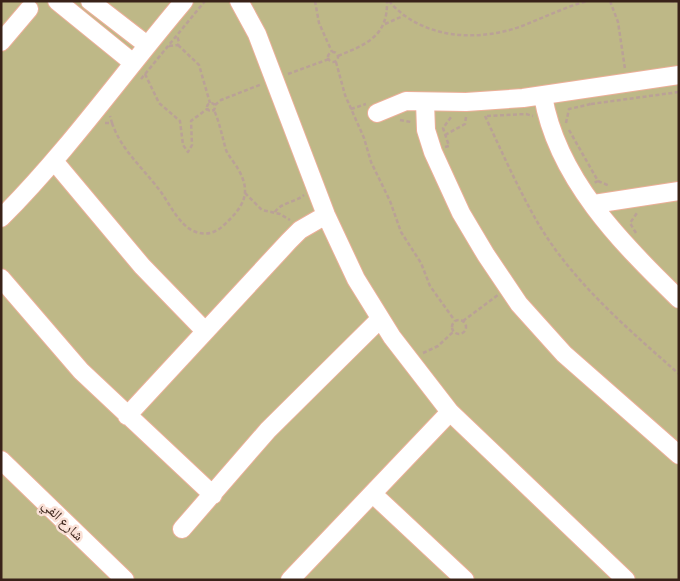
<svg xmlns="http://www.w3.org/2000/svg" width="680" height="581" viewBox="0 0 680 581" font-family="'Archivo Narrow','Noto Naskh Arabic',sans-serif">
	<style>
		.green { fill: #beb887 }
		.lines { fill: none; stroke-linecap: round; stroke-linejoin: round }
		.minor-casing { stroke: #ecaf98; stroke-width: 20 }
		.path { stroke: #baa197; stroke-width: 2.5; stroke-dasharray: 4 2.5; stroke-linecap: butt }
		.minor { stroke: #fff; stroke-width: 18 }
		.labels { text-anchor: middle; stroke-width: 5; stroke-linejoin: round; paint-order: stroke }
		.street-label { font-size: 14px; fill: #392219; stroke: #fae0d6 }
	</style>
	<rect width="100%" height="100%" fill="#fae0d6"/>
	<path class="green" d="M1,1H679V580H1Z"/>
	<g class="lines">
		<g class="minor-casing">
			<path id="minor" d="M57,1L132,62
				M90,1L147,45
				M239,1L257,34L326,215L356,279L392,337L450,412L626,580
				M1,42L29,9
				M543,96C557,178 621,243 679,299
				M425,102L426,130L433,152L461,213L486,255L519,304L564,354L679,455
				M377,113L406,101L466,102L523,98L679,75
				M54,161L142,266L205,331
				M594,204L679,191
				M1,218C68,151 123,73 184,1
				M1,278L81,371L213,495
				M127,416L289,241L300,230L326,215
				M1,460L125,580
				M373,494L465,580
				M182,529L268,430L380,319
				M290,580L450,412"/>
		</g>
		<path class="path" d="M315,1L319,23L332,52
			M389,1C422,40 481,43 527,24C547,16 566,7 587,1
			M610,1L618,22L625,69
			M670,1L679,2
			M385,24L403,16
			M178,45L199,65L210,103
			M169,46L178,45L179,42L177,36
			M328 57a5 5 0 1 1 10 0a5 5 0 1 1-10 0Z
			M338,56C367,44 388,36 387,1
			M336,62L345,95L364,138L371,162L390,201L401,232L421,263L430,286L455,321
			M145,74L159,103L180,121L183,145L188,152L192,145L191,121L207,109
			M288,74L329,59
			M141,79L205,1
			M207 107a4 4 0 1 1 8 0a4 4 0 1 1-8 0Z
			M591,104L679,92
			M215,105L221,100L262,84
			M351,109L366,104
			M485,116C501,150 517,186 535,218C570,280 627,328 679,374
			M487,116L526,114L533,116
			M400,120L411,122
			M105,123H112L110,116
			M112,123C121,149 140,165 157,187C169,201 178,226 196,232C207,236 217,232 224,225C242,208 253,194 238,169C235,163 229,157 226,150C222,136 220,124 214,110
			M566,123L569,109L591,104L590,102
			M569,130L598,181L594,183
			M445,135L465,124L466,117
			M445,147L449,146L443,128L451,117
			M598,181L610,186
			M245,193L262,210L280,214L290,220
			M275,212C282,202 294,203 304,195
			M636,233L630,223L637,213
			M452 327a7 7 0 1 1 14 0a7 7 0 1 1-14 0Z
			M463,321L498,295
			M423,353L438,346L454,331"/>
		<use href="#minor" class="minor"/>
	</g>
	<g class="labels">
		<g class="street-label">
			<text transform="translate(63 520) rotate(44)" y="5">شارع الفي</text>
		</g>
	</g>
	<rect width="680" height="581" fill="none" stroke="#392219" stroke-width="5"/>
</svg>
